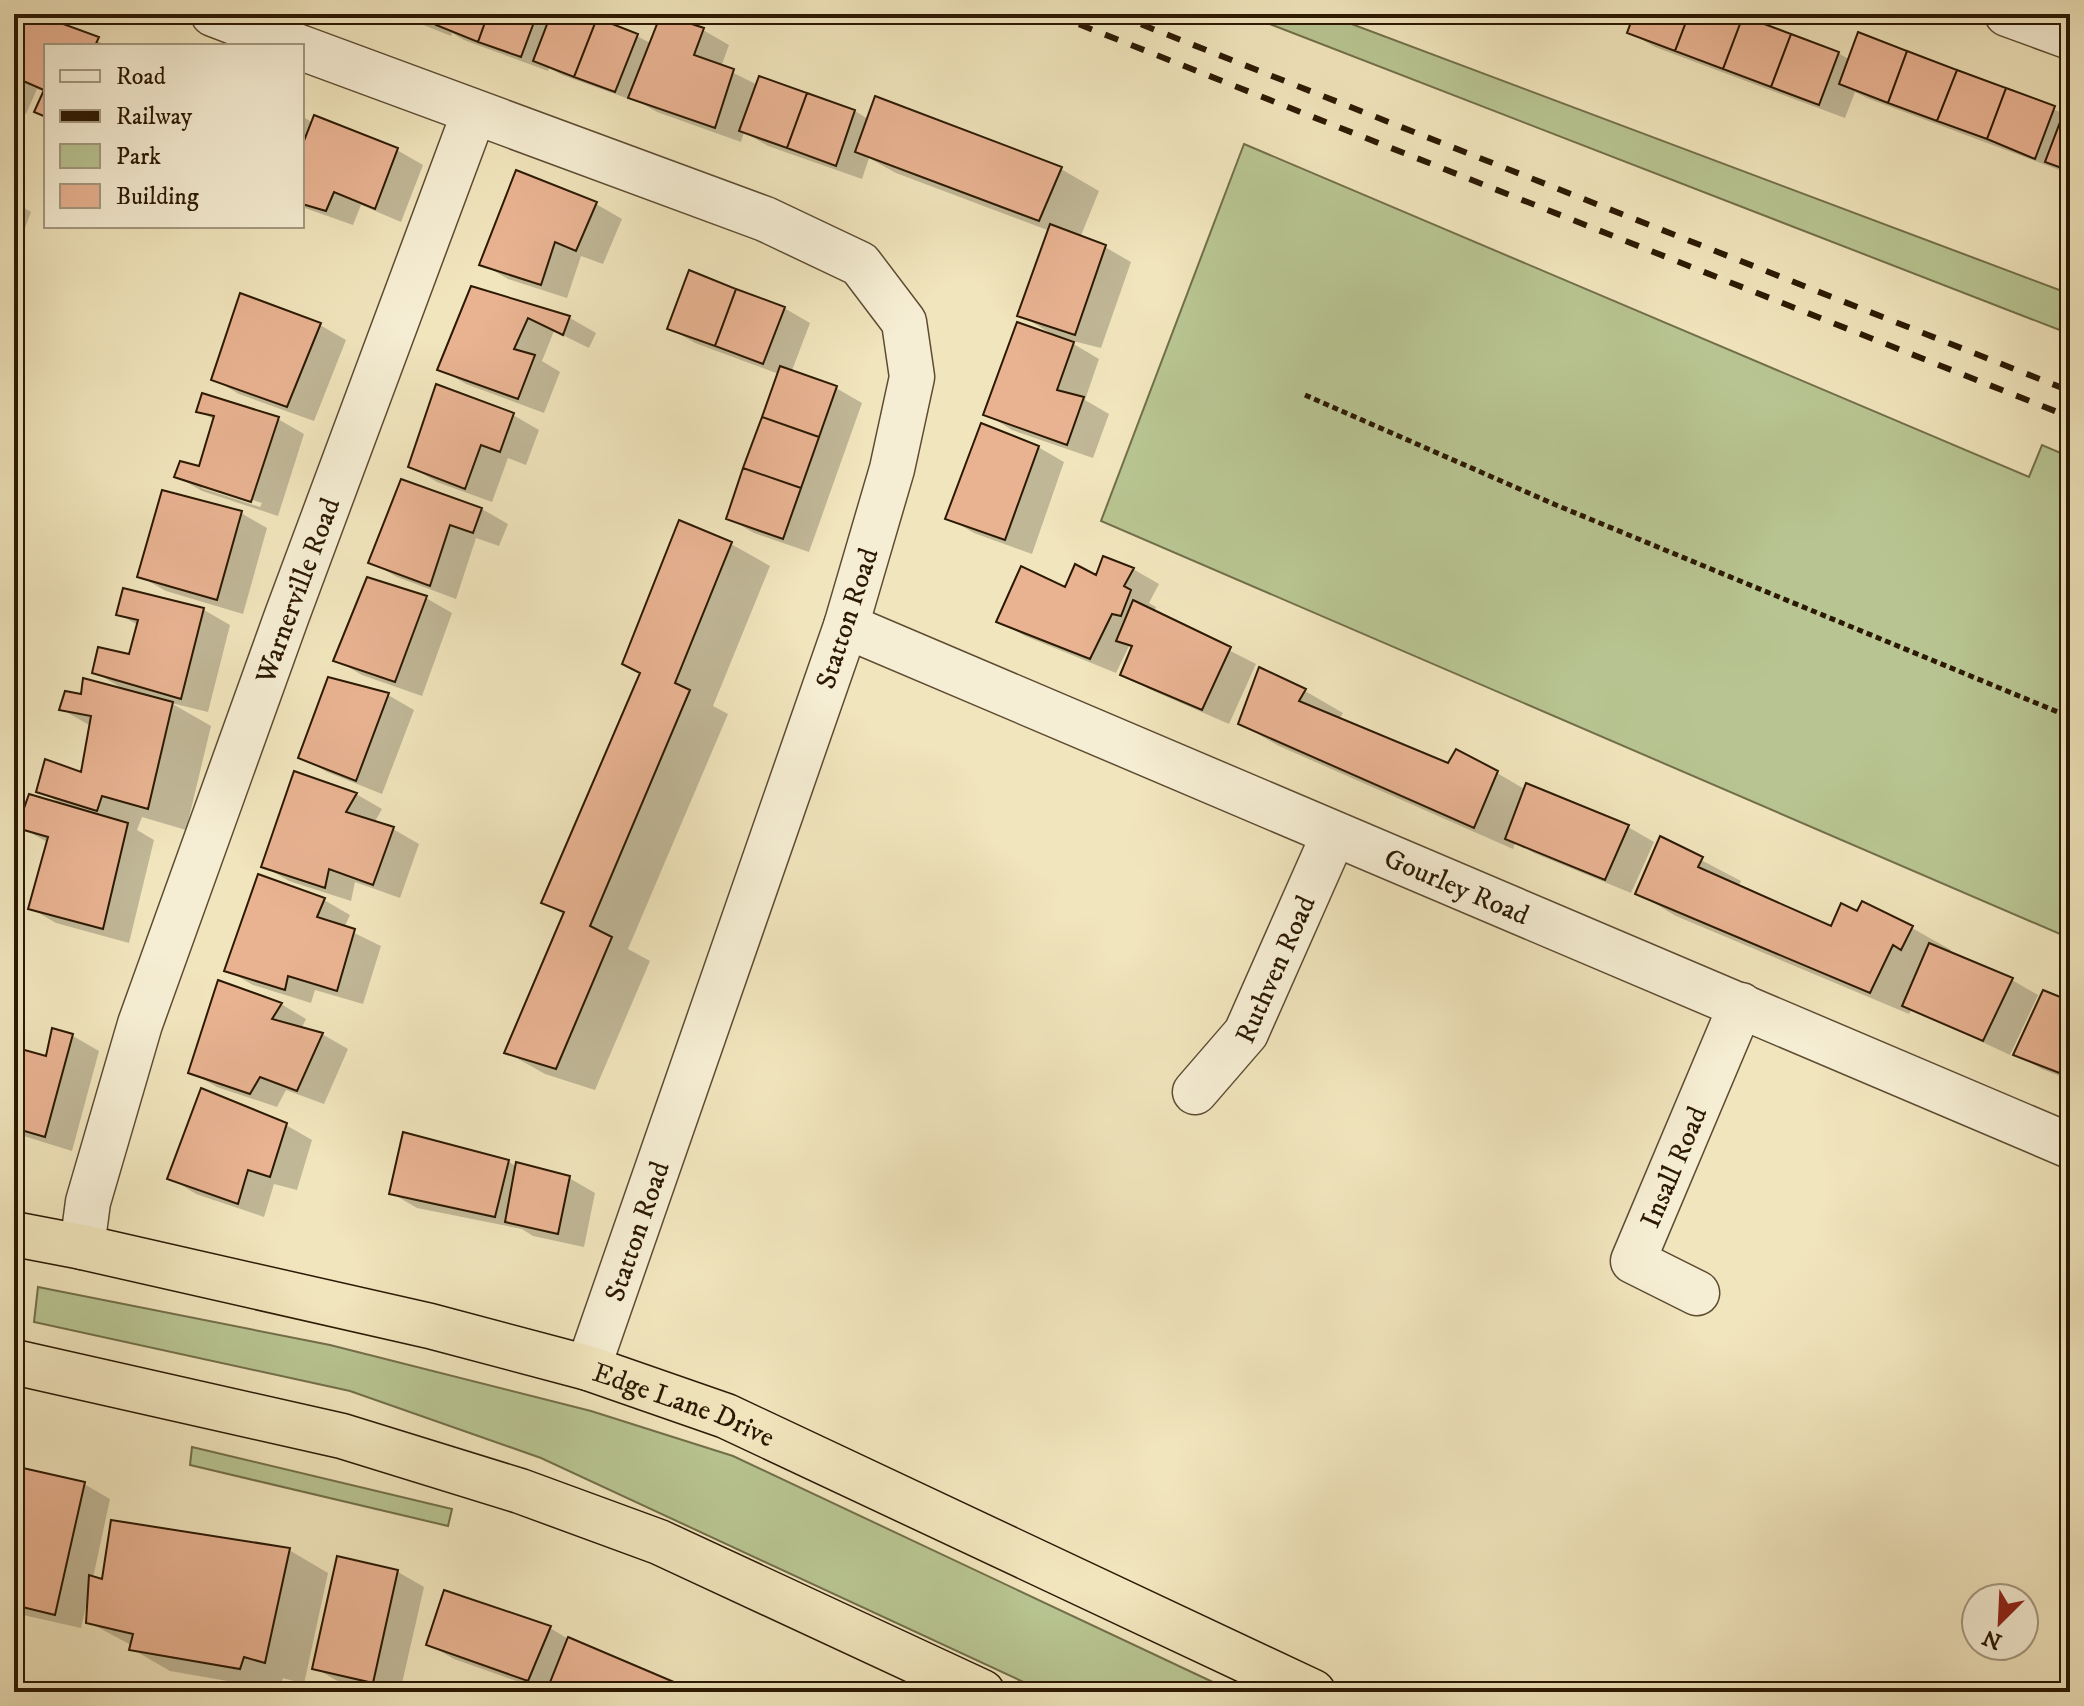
<svg xmlns="http://www.w3.org/2000/svg" width="2084" height="1706" viewBox="0 0 2084 1706" font-family="'IM FELL DW Pica',serif">
	<style>
		.green { fill: #b8c592; stroke: #726f4a; stroke-width: 2 }
		.shadow { fill: #0003; fill-rule: evenodd }
		.building { fill: #e9b392; stroke: #2c1903; stroke-width: 2 }
		.lines { fill: none; stroke-linecap: round; stroke-linejoin: round }
		.minor-casing { stroke: #5d4c32; stroke-width: 47 }
		.highway-casing { stroke: #2c1903; stroke-width: 47 }
		.path { stroke: #2c1903; stroke-width: 5; stroke-dasharray: 6 4; stroke-linecap: butt }
		.minor { stroke: #f6eed4; stroke-width: 44 }
		.highway { stroke: #f1e5bd; stroke-width: 44 }
		.rail { stroke: #2c1903; stroke-width: 6; stroke-dasharray: 14 14; stroke-linecap: butt }
		.labels { text-anchor: middle; stroke-width: 6; stroke-linejoin: round; paint-order: stroke }
		.street-label { font-size: 28px; fill: #2c1903; stroke: #f6eed4 }
	</style>
	<rect width="100%" height="100%" fill="#f1e5bd"/>
	<filter id="stains"><feTurbulence type="fractalNoise" baseFrequency=".0025" numOctaves="4"/><feColorMatrix values="0 0 0 0 .2 0 0 0 0 .09 0 0 0 0 .02 0 0 0 .5 -.17"/></filter>
	<radialGradient id="worn" r=".72"><stop offset=".6" stop-color="#630" stop-opacity="0"/><stop offset="1" stop-color="#630" stop-opacity=".3"/></radialGradient>
	<path class="green" d="M1244,14H1325L2070,294V334Z
		M1244,144L2029,477L2042,445L2070,457V914L2060,934L1101,521Z
		M38,1287L330,1345L591,1411L733,1456L1234,1692H1045L541,1458L350,1391L34,1322Z
		M192,1447L452,1509L448,1526L190,1465Z"/>
	<path class="shadow" d="M14,14H30L109,46H46V117L45,92L37,89L26,114L14,109Z
		M396,14H580L637,36L652,44L663,15L703,30L729,45L721,67L758,85L855,111L868,119L1061,169L1099,191L1080,238L1105,247L1131,262L1101,348L1065,339L1099,359L1085,400L1109,414L1093,458L1012,430L986,414L1052,334L1020,315L1050,231L896,173L869,158L862,179L768,146L744,132L741,142L657,112L643,104L562,75L549,68L548,71L464,40L452,33L451,36Z
		M1636,14H1732L1838,53L1850,60L1859,34L2065,114L2070,113V174L1867,98L1855,92L1845,118L1655,47L1629,32Z
		M302,116L313,123L397,150L423,165L401,222L361,205L353,225L302,207Z
		M517,173L596,204L622,219L603,264L581,256L567,298L508,279L482,264Z
		M14,202L31,212L14,257Z
		M472,288L570,318L596,333L589,348L554,331L542,361L560,372L544,413L466,384L440,369Z
		M784,308L810,323L791,373L836,388L862,403L809,552L754,533L728,518L779,374L695,343L669,328Z
		M320,325L346,340L314,421L239,394L213,379Z
		M14,363L18,366L14,382Z
		M204,395L278,419L304,434L278,516L202,491L176,476L200,469L215,420L199,411ZM202,484L262,503L260,507L202,488Z
		M513,415L539,430L526,465L508,458L492,502L437,482L411,467Z
		M1038,447L1064,462L1032,554L974,533L948,518Z
		M402,482L482,509L508,524L499,546L476,538L456,599L397,577L371,562Z
		M241,513L267,528L243,614L166,591L139,576Z
		M680,523L731,544L770,566L713,706L728,714L628,949L650,961L595,1090L545,1074L506,1052L565,915L543,902L642,673Z
		M1133,569L1159,584L1149,603L1156,607L1154,612L1256,664L1229,724L1149,689L1123,674L1133,649L1129,646L1116,673L1025,636L999,621L1066,590Z
		M368,580L426,598L452,613L422,696L362,675L336,660Z
		M124,590L204,610L230,625L208,712L171,703L211,726L186,830L142,817L137,830L154,840L129,943L56,923L30,908L49,843L20,827L60,803L39,791L82,774L91,726L61,709L82,697L125,690L95,672L130,656L138,625L118,614Z
		M1260,670L1305,691L1343,713L1339,720L1448,765L1497,773L1526,790L1628,827L1654,842L1631,893L1534,853L1515,843L1513,849L1279,746L1240,724Z
		M388,695L414,710L382,794L327,772L301,757Z
		M356,794L382,809L374,823L393,829L419,844L400,898L355,882L351,901L289,881L263,866Z
		M1661,839L1741,881L1738,887L1832,929L1858,914L1863,904L1912,928L1951,950L1949,953L2012,980L2038,995L2010,1055L1912,1009L1909,1014L1676,916L1637,893Z
		M324,900L350,915L344,928L381,946L363,1004L315,990L311,1003L253,985L227,970Z
		M2070,1003V1080L2042,1069L2016,1054Z
		M281,1004L306,1019L301,1029L322,1034L348,1049L324,1104L286,1090L277,1107L217,1087L191,1072Z
		M53,1030L73,1036L99,1051L72,1151L14,1133V1049L47,1059Z
		M286,1125L312,1140L297,1190L274,1184L264,1217L196,1194L170,1178Z
		M405,1135L509,1162L517,1167L569,1178L595,1193L584,1247L533,1236L522,1229L417,1208L391,1193Z
		M14,1468L84,1484L110,1499L93,1578L103,1581L289,1550L328,1573L304,1684L283,1678L279,1690L170,1671L132,1649L133,1646L88,1622L89,1602H87L81,1628L14,1613Z
		M398,1572L424,1587L400,1692H380L341,1683L315,1668Z
		M550,1628L575,1643L687,1692H548L454,1659L428,1644Z"/>
	<path class="building" d="M14,14H36L99,37L95,46H46V117L34,112L44,90L14,77Z
		M440,14H488L478,42L436,25Z
		M488,14H537L521,57L478,42Z
		M551,14H585L597,18L574,77L533,61Z
		M661,14L704,28L694,55L734,69L715,128L628,98Z
		M1634,14H1689L1675,51L1627,33Z
		M1689,14L1743,16L1723,69L1675,51Z
		M1743,16L1791,34L1771,87L1723,69Z
		M597,18L638,34L615,92L574,77Z
		M1858,32L1907,51L1888,103L1839,84Z
		M1791,34L1839,52L1819,105L1771,87Z
		M1907,51L1957,70L1937,121L1888,103Z
		M1957,70L2006,88L1987,139L1937,121Z
		M759,76L807,93L787,148L739,131Z
		M2006,88L2055,106L2035,159L1987,139Z
		M807,93L855,110L836,166L787,148Z
		M875,96L1062,167L1039,221L855,152Z
		M2065,109L2070,111V171L2045,162Z
		M314,115L398,148L375,209L334,192L326,211L302,204V146Z
		M516,170L597,202L576,251L555,242L541,285L479,265Z
		M1050,224L1106,245L1075,335L1017,316Z
		M689,270L736,289L715,346L667,329Z
		M471,286L570,316L563,335L528,318L514,349L535,355L518,399L437,370Z
		M736,289L785,307L763,364L715,346Z
		M240,293L321,323L287,407L211,380Z
		M1017,322L1074,342L1057,390L1084,397L1067,445L983,415Z
		M780,366L837,386L819,437L762,417Z
		M436,384L514,413L500,452L481,445L465,489L408,467Z
		M202,393L279,417L251,502L174,477L180,461L199,466L214,416L196,412Z
		M762,417L819,437L801,488L743,468Z
		M981,423L1039,446L1005,540L945,519Z
		M743,468L801,488L783,539L726,519Z
		M401,479L482,508L473,533L450,525L430,586L368,563Z
		M162,490L242,511L217,600L137,577Z
		M679,520L732,542L675,683L690,690L590,926L612,937L556,1069L504,1053L564,912L541,903L640,673L622,664Z
		M1103,556L1134,568L1124,586L1131,590L1121,616L1112,614L1090,659L996,622L1021,566L1065,587L1075,564L1096,575Z
		M367,577L427,596L395,682L333,661Z
		M123,588L204,608L181,699L92,673L98,647L129,654L138,620L116,615Z
		M1133,600L1231,647L1202,710L1120,675L1132,646L1116,641Z
		M1259,667L1306,689L1299,701L1448,763L1456,749L1498,771L1474,828L1238,724Z
		M328,677L389,693L356,781L298,758Z
		M83,678L173,702L148,809L102,796L97,811L36,792L45,759L81,772L91,716L59,710L65,691L81,694Z
		M294,771L357,793L346,812L394,827L373,885L329,869L325,888L261,867Z
		M1526,783L1629,825L1605,880L1505,839Z
		M29,794L128,823L103,929L28,909L48,837L17,828Z
		M1660,836L1703,857L1698,867L1831,926L1841,903L1857,911L1862,901L1913,926L1901,950L1893,945L1870,993L1635,894Z
		M258,874L325,898L317,917L355,929L337,991L288,976L285,990L224,971Z
		M1929,943L2013,978L1983,1041L1902,1006Z
		M218,980L282,1003L272,1019L323,1033L297,1091L260,1077L250,1094L188,1073Z
		M2043,990L2070,1001V1077L2013,1055Z
		M52,1028L73,1034L45,1137L14,1128V1047L46,1056Z
		M201,1088L287,1123L270,1177L248,1170L238,1204L167,1179Z
		M403,1132L509,1160L495,1217L389,1194Z
		M516,1162L570,1176L558,1234L505,1222Z
		M14,1466L85,1482L55,1615L14,1605Z
		M111,1520L290,1548L265,1663L244,1657L240,1669L129,1650L133,1634L86,1623L89,1575L102,1579Z
		M337,1556L398,1570L373,1683L312,1669Z
		M444,1590L551,1626L528,1681L426,1645Z
		M568,1637L674,1682L669,1692H551L547,1690Z"/>
	<g class="lines">
		<g class="minor-casing">
			<g id="minor">
				<path d="M213,14L297,46"/>
				<path d="M2007,14L2070,37"/>
				<path d="M302,48L765,219L860,264L904,322L912,377L892,469L846,626L588,1368"/>
				<path id="s1" d="M846,626L2070,1146"/>
				<path id="s2" d="M1195,1092L1246,1033L1334,834"/>
				<path id="s3" d="M82,1247L88,1202L140,1024L286,618L474,113"/>
				<path id="s4" d="M1697,1293L1633,1261L1741,1005"/>
			</g>
		</g>
		<g class="highway-casing">
			<g id="highway">
				<path id="s5" d="M14,1234L82,1247L430,1326L588,1368L726,1416L1313,1692"/>
				<path d="M14,1362L342,1436L520,1491L659,1542L982,1692"/>
			</g>
		</g>
		<path class="path" d="M1305,395L1556,505L2070,717"/>
		<use href="#minor" class="minor"/>
		<use href="#highway" class="highway"/>
		<path class="rail" d="M1053,14L2070,417
			M1115,14L2070,391"/>
	</g>
	<g class="labels">
		<g class="street-label">
			<text dy="10" stroke="none"><textPath href="#s3" startOffset="692">Warnerville Road</textPath></text>
			<text transform="translate(846 618) rotate(-72)" y="10">Statton Road</text>
			<text dy="10" stroke="none"><textPath href="#s1" startOffset="664">Gourley Road</textPath></text>
			<text dy="10" stroke="none"><textPath href="#s2" startOffset="148">Ruthven Road</textPath></text>
			<text dy="10" stroke="none"><textPath href="#s4" startOffset="174">Insall Road</textPath></text>
			<text transform="translate(636 1231) rotate(-71)" y="10">Statton Road</text>
			<text dy="10" stroke="none"><textPath href="#s5" startOffset="692">Edge Lane Drive</textPath></text>
		</g>
	</g>
	<rect width="2084" height="1706" fill="none" stroke="#f1e5bd" stroke-width="48"/>
	<rect x="16" y="16" width="2052" height="1674" fill="none" stroke="#2c1903" stroke-width="4"/>
	<rect x="24" y="24" width="2036" height="1658" fill="none" stroke="#2c1903" stroke-width="2"/>
	<rect x="44" y="44" width="260" height="184" fill="#f6eed4" stroke="#a59980" stroke-width="2"/>
	<rect x="60" y="70" width="40" height="12" fill="#f6eed4" stroke="#a59980" stroke-width="2"/>
	<text x="116" y="84" font-size="24" fill="#2c1903">Road</text>
	<rect x="60" y="110" width="40" height="12" fill="#2c1903" stroke="#a59980" stroke-width="2"/>
	<text x="116" y="124" font-size="24" fill="#2c1903">Railway</text>
	<rect x="60" y="144" width="40" height="24" fill="#b8c592" stroke="#a59980" stroke-width="2"/>
	<text x="116" y="164" font-size="24" fill="#2c1903">Park</text>
	<rect x="60" y="184" width="40" height="24" fill="#e9b392" stroke="#a59980" stroke-width="2"/>
	<text x="116" y="204" font-size="24" fill="#2c1903">Building</text>
	<g transform="translate(2000 1622) rotate(204)"><circle r="38" fill="#f6eed4" stroke="#a59980" stroke-width="2"/>
	<path d="M0-6L14 30L0 20L-14 30Z" fill="#8f2418"/>
	<text y="-12" font-size="22" font-weight="bold" text-anchor="middle" fill="#2c1903">N</text>
	</g>
	<rect width="100%" height="100%" filter="url(#stains)"/>
	<rect width="100%" height="100%" fill="url(#worn)"/>
</svg>
